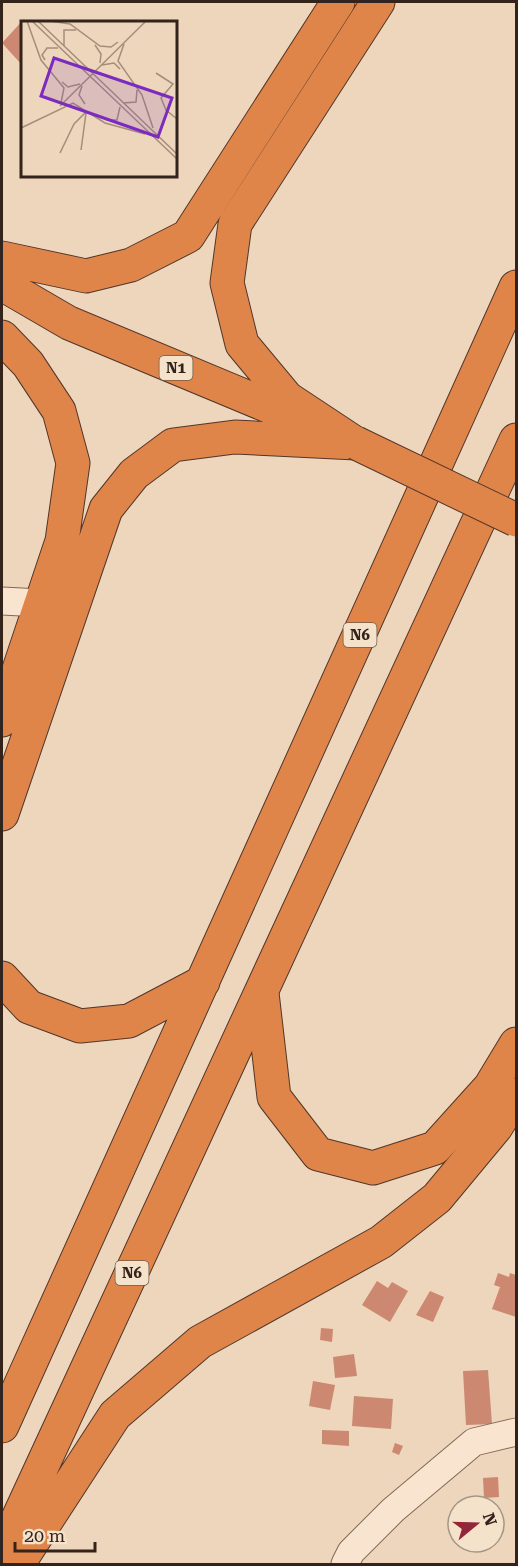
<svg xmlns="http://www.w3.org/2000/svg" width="518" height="1566" viewBox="0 0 518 1566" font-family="'Roboto Serif',serif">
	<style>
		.building { fill: #cc8871 }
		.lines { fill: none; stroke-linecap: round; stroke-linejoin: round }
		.minor-casing { stroke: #846756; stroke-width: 29 }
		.highway-casing { stroke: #52362a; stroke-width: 35 }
		.minor { stroke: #f9e5cf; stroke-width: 27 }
		.highway { stroke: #df854a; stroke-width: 33 }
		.highway-bridge-casing { stroke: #52362a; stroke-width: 35; stroke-linecap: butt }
		.highway-bridge { stroke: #df854a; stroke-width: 33 }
		.labels { text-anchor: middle; stroke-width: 4.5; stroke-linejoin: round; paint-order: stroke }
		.shield { fill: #f5e2cb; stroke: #6d5c50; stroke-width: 1.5 }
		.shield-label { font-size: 15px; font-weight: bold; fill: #33231b }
		.inset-road { fill: none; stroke: #a38e7c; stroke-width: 1.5 }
		.view { fill: #7b2cbf; fill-opacity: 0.15; stroke: #7b2cbf; stroke-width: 3 }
		.inset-edge { fill: none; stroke: #33231b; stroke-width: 3 }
	</style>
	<rect width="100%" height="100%" fill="#edd6bc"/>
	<path class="building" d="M24,19L27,22H22V65L2,43Z
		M498,1273L509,1277L510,1273L516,1275V1317L492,1309L500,1287L494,1285Z
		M377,1281L388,1288L392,1282L408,1291L390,1322L362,1305Z
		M430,1291L444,1297L433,1322L416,1315Z
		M321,1328L333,1329L332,1342L320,1340Z
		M354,1354L357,1376L335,1378L333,1357Z
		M488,1370L492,1424L466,1425L463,1371Z
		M313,1381L335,1385L330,1410L309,1406Z
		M354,1396L393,1399L391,1429L352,1426Z
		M322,1430L349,1431V1446L322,1444Z
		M395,1443L403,1446L399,1455L392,1452Z
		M498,1477L499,1497L484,1498L483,1478Z"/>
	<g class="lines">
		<g class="minor-casing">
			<path id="minor" d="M2,601L41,603
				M345,1564L351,1552L393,1510L474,1442L516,1432"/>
		</g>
		<g class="highway-casing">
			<path id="highway" d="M2,258L86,276L131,265L188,236L338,2
				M2,284L69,323L304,421
				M2,337L28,364L59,411L73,463L62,541L2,720
				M355,443L287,398L242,344L227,283L235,224L378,2
				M2,814L106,509L134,474L173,445L235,437L356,443
				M2,978L29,1007L80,1026L129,1021L203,982
				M262,993L274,1097L318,1154L373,1168L435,1148L490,1087L516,1044
				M2,1426L516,287
				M2,1553L516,440
				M18,1564L115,1415L200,1342L381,1242L437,1198L496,1127L516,1095"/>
		</g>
		<use href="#minor" class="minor"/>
		<use href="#highway" class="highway"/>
		<g class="highway-bridge-casing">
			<path id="highway-bridge" d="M356,443L516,520"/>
		</g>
		<use href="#highway-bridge" class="highway-bridge"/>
	</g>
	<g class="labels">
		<g class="shield">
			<rect x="159.5" y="356" width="33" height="24" rx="4.5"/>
			<rect x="343.5" y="623" width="33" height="24" rx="4.5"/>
			<rect x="115.5" y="1261" width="33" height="24" rx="4.5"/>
		</g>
		<g class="shield-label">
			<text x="176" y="373">N1</text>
			<text x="360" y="640">N6</text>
			<text x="132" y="1278">N6</text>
		</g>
	</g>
	<g transform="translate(21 21)">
		<rect width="156" height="156" fill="#edd6bc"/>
		<path class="inset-road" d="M6,0L20,39L43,67L40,82M11,0L156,138M17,0L156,133M29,0L49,3L79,25L90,26L97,21M103,23L97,40L121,74L132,107M74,24L80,33L79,42M43,25V9H55M24,39L21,34L26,27H37M81,44L93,42L99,48M135,52L152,63L140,77L145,89L156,98M41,61L47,66L59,63M61,65L58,74L64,83M102,82L115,81L116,69M39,85L125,0M85,99H96L99,86M0,107L52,82L84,102L124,113M60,129L65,92M39,132L53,103L65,91"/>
		<path class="view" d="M33,37L151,77L137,116L20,75Z"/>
		<rect width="156" height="156" class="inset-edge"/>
	</g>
	<rect width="518" height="1566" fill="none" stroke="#33231b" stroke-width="6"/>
	<g transform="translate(476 1524) rotate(71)"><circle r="28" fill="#f5e2cb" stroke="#a79685" stroke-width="1.5"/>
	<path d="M0-4.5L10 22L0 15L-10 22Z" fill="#932639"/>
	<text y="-9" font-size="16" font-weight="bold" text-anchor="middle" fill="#33231b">N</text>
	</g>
	<path d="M15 1542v9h80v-9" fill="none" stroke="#33231b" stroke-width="3"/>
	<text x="24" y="1542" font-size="18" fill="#33231b" stroke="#f5e2cb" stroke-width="4.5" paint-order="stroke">20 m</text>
</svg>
